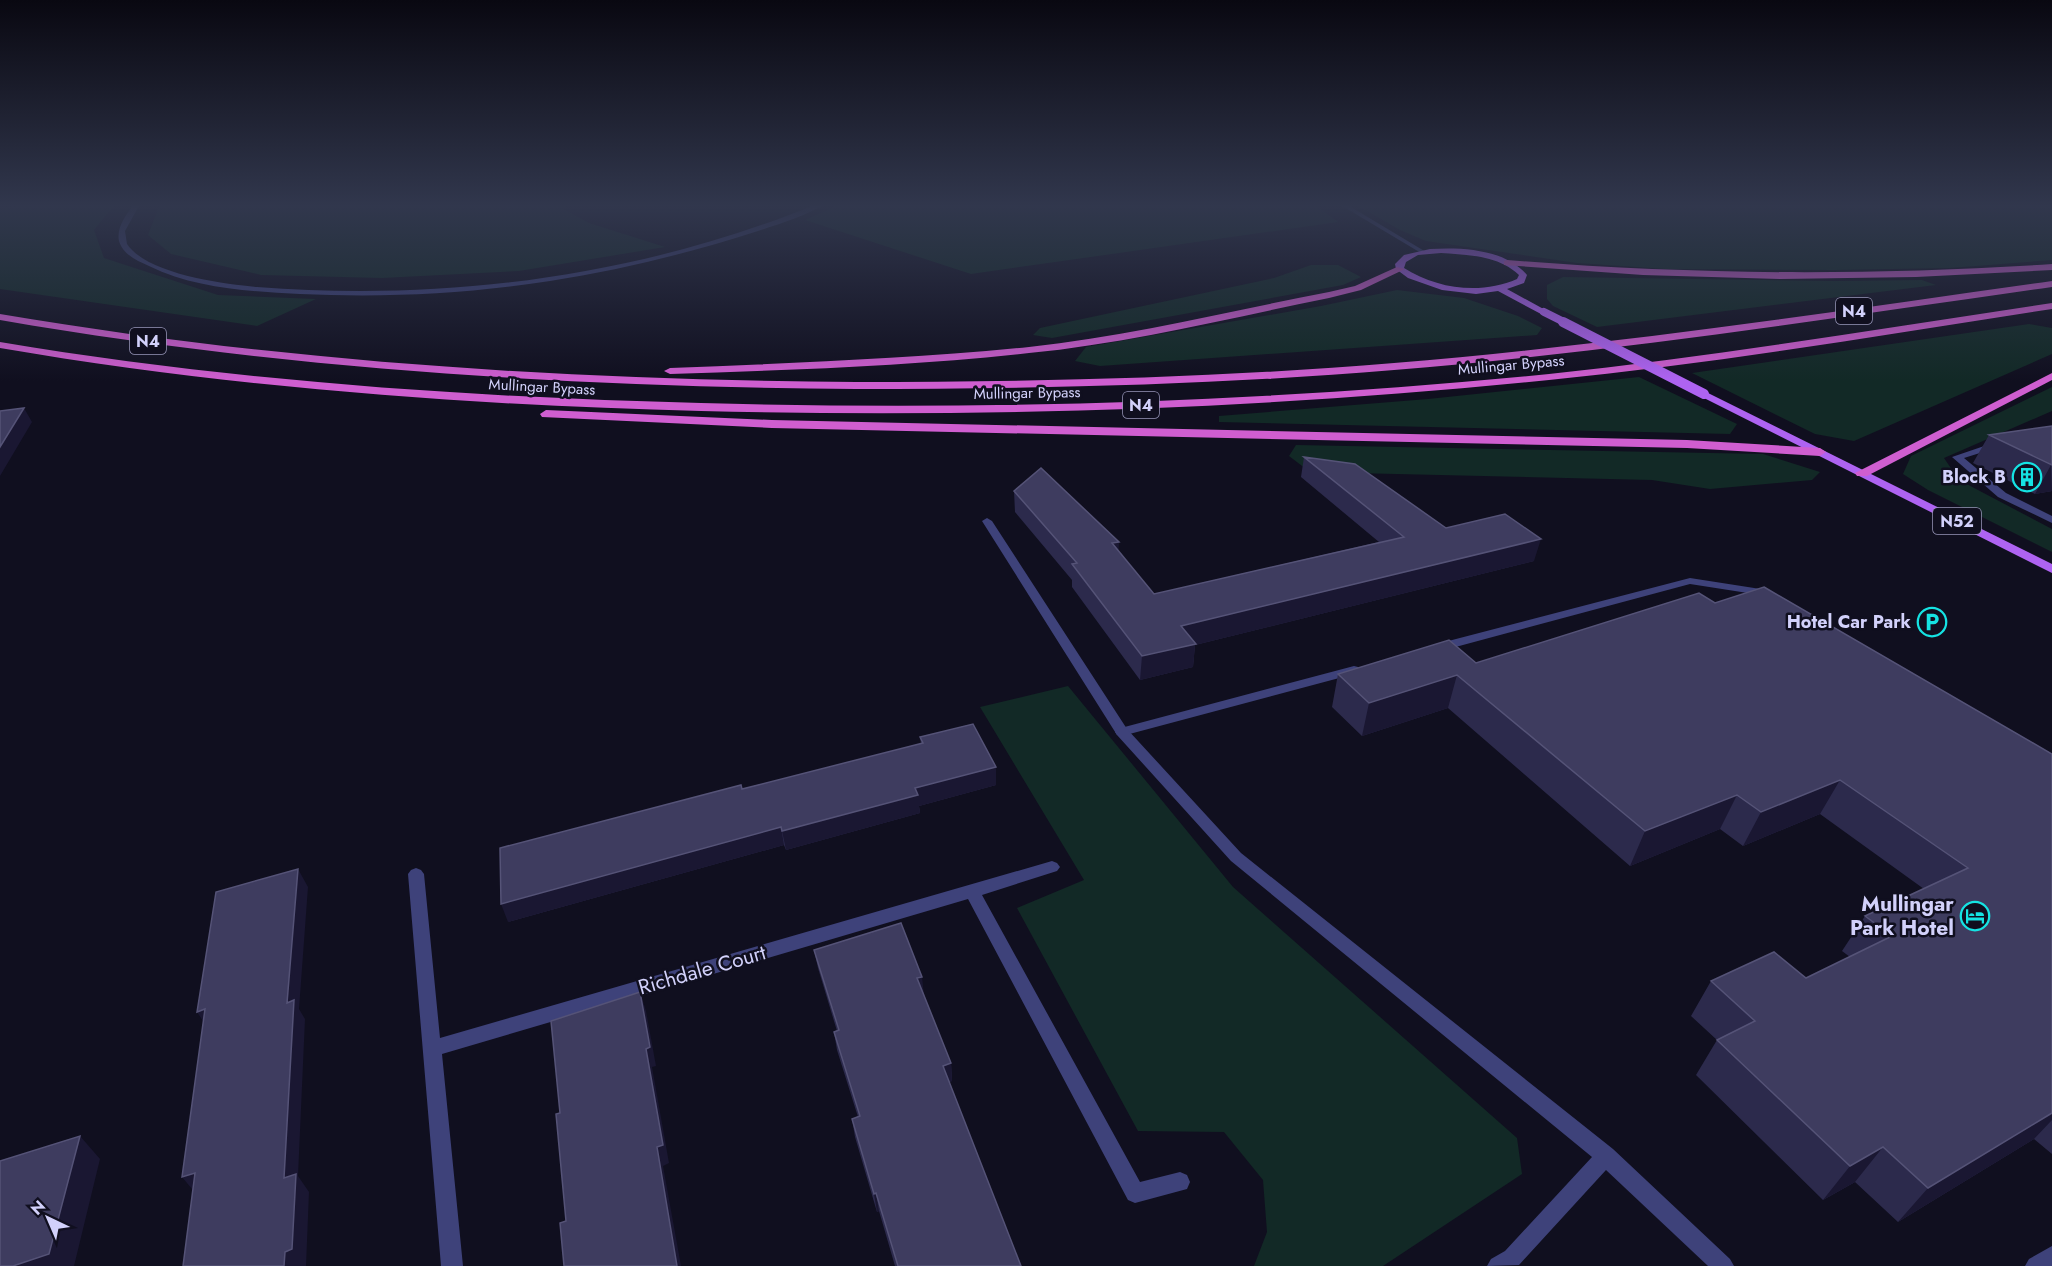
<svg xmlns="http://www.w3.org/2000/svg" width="2052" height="1266" viewBox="0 0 2052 1266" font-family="Jost,sans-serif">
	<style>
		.green { fill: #122926 }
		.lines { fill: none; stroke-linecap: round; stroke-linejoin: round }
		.service { fill: #3e427a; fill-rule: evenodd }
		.minor { fill: #3e427a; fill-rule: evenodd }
		.primary { fill: #ae63f1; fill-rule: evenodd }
		.trunk { fill: #cf5ed0; fill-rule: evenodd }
		.primary-bridge-far1 { stroke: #ae63f1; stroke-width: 8 }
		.primary-bridge { stroke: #ae63f1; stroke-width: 10 }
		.wall { fill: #2c2a4c }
		.shaded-wall { fill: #1a1732 }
		.building { fill: #3e3c5f; stroke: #555377; stroke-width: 1.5 }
		.labels { text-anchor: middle; stroke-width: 5; stroke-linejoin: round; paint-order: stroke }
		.far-street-label { font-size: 15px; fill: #d2d1fb; stroke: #100f1f }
		.shield { fill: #100f1f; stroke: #9897b9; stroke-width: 1.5 }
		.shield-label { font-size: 16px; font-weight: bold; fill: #d2d1fb }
		.poi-label { font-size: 18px; font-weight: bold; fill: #d2d1fb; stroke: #100f1f; text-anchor: end }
		.near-poi-label { font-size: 21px; font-weight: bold; fill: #d2d1fb; stroke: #100f1f; text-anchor: end }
		.near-street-label { font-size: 21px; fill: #d2d1fb; stroke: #100f1f }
	</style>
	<rect width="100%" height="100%" fill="#100f1f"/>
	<path class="green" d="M36,204H115L94,230L104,258L218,295L316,299L257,326L0,289V208Z
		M160,204H575L562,208L589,223L665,247L519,271L382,278L261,275L171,254L148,235Z
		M841,204H1314L1338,222L971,274L805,220Z
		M1355,204H2052V260L1950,268L1835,270L1666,269L1577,263L1426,241L1400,230Z
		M1311,265H1338L1361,277L1343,285L1052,338L1033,335L1040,328L1274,278Z
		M1563,277L1835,281L1922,280L1936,285L1597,327L1553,306L1547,299V285Z
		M1397,290L1464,298L1518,316L1542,328L1537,335L1100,366L1075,361L1086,347L1321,306Z
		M2029,324L2052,328V354L1854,441L1815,434L1692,373Z
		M1639,377L1737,424L1730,434L1219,422V416L1428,399Z
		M2052,387V411L1944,458L1959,480L2052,529V552L1928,490L1903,474L1911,456Z
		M1296,445L1763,454L1820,472L1812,480L1710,489L1652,480L1310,472L1289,456Z
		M1068,686L1233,887L1517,1138L1522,1174L1383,1266H1254L1267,1232L1263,1180L1224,1132L1138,1131L1017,908L1084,880L980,707Z"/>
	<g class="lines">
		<path class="service" d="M1996,442L2001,445L1999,447L1964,458L2006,493L2052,516V523L1998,497L1952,457Z
			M1690,578L1767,590L1773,593L1767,596L1690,584L1437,652L1431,648L1433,645Z
			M1354,666L1358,667L1360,670L1358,673L1122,736L1117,735L1115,732L1117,729Z
			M2052,1246V1266H2025L2029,1259Z"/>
		<path class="minor" d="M134,204H140L125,231L127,244C147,274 223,284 257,287C447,302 641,276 817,204H825C806,216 779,224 758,231C690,253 620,270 550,281C468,294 384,298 300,294C249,291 196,289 149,266C138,261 123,255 119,241C116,227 127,214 134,204Z
			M1339,204H1346L1426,252L1421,253Z
			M987,518L992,521L1127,729L1241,853L1613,1149L1730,1259L1734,1266H1708L1606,1170L1519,1265L1487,1266L1491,1259L1505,1251L1592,1157L1231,861L1117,735L982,521Z
			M1052,861L1057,863L1060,867L1057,871L982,895L1140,1182L1180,1172L1187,1175L1190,1182L1187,1189L1135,1203L1128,1200L968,899L442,1054L463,1266H441L408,874L411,870L416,868L421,870L424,874L440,1038Z"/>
		<path class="primary" d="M1430,249C1462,247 1505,249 1527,275L1524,283L1507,289L1549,312L1541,314L1498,291L1476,294L1442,290L1408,278L1396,269L1395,264L1404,255ZM1441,253C1468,255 1498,255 1519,275L1517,279C1481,295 1437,289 1404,268L1406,262L1418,255Z
			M1704,391L2052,564V573L1700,396L1699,394Z"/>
		<path class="trunk" d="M1507,260C1689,275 1870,276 2052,264V270L1916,277L1780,279L1643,275L1504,265V261Z
			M1397,267L1405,269L1361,290L1329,298C1230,318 1130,343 1029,353C910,366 790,370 670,374L664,371L670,368C790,363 910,359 1029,347C1130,336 1230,311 1329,292L1355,286Z
			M2052,281V287C1833,318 1615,352 1394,370C1215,385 1036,389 856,389C569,387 283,369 0,320V314C283,362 569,380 856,382C1036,382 1215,378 1394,363C1614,345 1833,312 2052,281Z
			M2052,303V309C1885,335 1718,363 1549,380C1267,409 984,418 701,411C466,405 232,388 0,348V342C232,381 466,397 701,403C984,411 1267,402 1549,374C1718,356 1885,328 2052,303Z
			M2052,373V380L1867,476H1857L1855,473Z
			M546,410L772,420L1687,440L1820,448L1826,452L1820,456L1687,448L772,428L542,417L540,414Z"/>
		<path class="primary-bridge-far1" d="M1544,312L1566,323"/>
		<path class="primary-bridge" d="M1563,322L1704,394"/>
	</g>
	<path class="wall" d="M2052,426V491L2035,494L1973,463L1989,435Z
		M1304,457L1446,528L1534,561L1195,645L1193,667L1140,680L1072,587V580L1015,512L1014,491L1118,551L1154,594L1379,542L1301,477Z
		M1715,603L2052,754V1154L2034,1139L1898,1222L1855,1182L1823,1200L1696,1075L1717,1040L1691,1016L1711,981L1806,978L1850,957L1842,951L1865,916L1924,889L1820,814L1743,846L1720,829L1630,866L1448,708L1362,736L1332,707L1338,674L1476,663Z
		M920,737L996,767V785L919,806L920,813L786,850L784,845L508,922L742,789L921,744Z
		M814,950L951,1063L952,1081L949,1082L1021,1266H895L879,1211L877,1212L855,1137L852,1119L858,1117L837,1050L834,1032L837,1031L818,968Z"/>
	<path class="shaded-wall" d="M24,408L32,422L0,476V447Z
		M2051,465L2052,491L2035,494Z
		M1541,539L1534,561L1195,645L1193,667L1140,680L1142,656L1181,626Z
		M1119,542L1118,564L1112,543Z
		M1457,675L1448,708L1362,736L1369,703Z
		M996,767V785L919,806L920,813L786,850L782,831L915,788Z
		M1840,780L1820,814L1743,846L1761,812Z
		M1737,795L1720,829L1630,866L1645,831Z
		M781,827L784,845L508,922L501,904Z
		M298,869L308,887L299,1009L305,1019L298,1176L309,1192L306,1266H284V1178L287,1003Z
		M922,977L924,995L917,978Z
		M640,992L646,1011L656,1066L652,1067L669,1163L663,1166L681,1266H677L657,1147Z
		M205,1009L209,1030L197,1012Z
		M951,1063L952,1081L944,1084L943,1066Z
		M2052,1113V1120L2034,1139L1898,1222L1928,1188Z
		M80,1136L100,1159L74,1266H13Z
		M1883,1147L1855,1182L1823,1200L1850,1166Z
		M195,1173L197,1195L182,1177Z
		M876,1193L879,1211L877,1212L874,1194Z"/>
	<path class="building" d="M24,408L0,447V411Z
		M2052,426V465L1989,435Z
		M1304,457L1355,464L1446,528L1505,514L1541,539L1181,626L1196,644L1142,656L1072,564L1077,563L1014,491L1041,468L1119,542L1112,543L1154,594L1404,537Z
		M1764,587L2052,754V1113L1928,1188L1883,1147L1850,1166L1717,1040L1755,1021L1711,981L1774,952L1806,978L1892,936L1865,916L1968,868L1840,780L1761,812L1737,795L1645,831L1457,675L1369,703L1338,674L1449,640L1476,663L1699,593L1715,603Z
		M973,724L996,767L915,788L918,795L782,831L781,827L501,904L500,848L741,785L742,789L923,743L920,737Z
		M298,869L287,1003L294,1000L284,1178L296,1174L292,1249L285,1252L284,1266H183L195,1173L182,1177L205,1009L197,1012L216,892Z
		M901,923L922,977L917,978L951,1063L943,1066L1021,1266H898L876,1193L874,1194L852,1119L860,1116L834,1032L839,1030L814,950Z
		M640,992L650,1047L646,1049L663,1145L657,1147L677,1266H564L560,1223L566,1221L556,1114L560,1113L551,1021Z
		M80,1136L49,1254L13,1266H0V1161Z"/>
	<linearGradient id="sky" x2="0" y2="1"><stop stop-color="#090811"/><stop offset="0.54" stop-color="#31374d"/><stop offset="1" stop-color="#31374d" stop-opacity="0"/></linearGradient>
	<rect width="2052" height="381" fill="url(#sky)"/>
	<defs>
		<g id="building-ring" transform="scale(1.5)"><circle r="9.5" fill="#100f1f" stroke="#15e3e3" stroke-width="1.5"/><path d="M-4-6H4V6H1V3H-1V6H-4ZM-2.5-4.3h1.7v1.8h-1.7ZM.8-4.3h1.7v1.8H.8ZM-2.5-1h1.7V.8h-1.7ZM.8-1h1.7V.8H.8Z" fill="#15e3e3"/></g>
		<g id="parking-ring" transform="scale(1.5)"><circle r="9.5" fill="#100f1f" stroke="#15e3e3" stroke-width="1.5"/><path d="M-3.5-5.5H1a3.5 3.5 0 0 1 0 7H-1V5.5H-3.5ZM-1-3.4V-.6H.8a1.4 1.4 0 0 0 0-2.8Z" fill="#15e3e3"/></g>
		<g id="hotel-ring" transform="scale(1.5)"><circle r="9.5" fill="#100f1f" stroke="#15e3e3" stroke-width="1.5"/><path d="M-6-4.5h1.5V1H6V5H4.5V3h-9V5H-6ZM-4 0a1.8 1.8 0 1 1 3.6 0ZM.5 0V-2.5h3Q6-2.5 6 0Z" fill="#15e3e3"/></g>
	</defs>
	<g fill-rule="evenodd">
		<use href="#building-ring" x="2027" y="477"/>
		<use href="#parking-ring" x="1932" y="622"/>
		<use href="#hotel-ring" x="1975" y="916"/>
	</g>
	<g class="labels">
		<g class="far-street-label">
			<text transform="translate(1511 365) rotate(-5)" y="5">Mullingar Bypass</text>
			<text transform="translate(542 387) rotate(3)" y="5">Mullingar Bypass</text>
			<text transform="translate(1027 393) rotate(-1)" y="5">Mullingar Bypass</text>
		</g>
		<g class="shield">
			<rect x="1836" y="298" width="36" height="26" rx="4.5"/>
			<rect x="130" y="328" width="36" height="26" rx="4.5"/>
			<rect x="1123" y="392" width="36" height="26" rx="4.5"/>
			<rect x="1933" y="508" width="48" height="26" rx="4.5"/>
		</g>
		<g class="shield-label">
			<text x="1854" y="317">N4</text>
			<text x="148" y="347">N4</text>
			<text x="1141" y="411">N4</text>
			<text x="1957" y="527">N52</text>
		</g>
		<g class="poi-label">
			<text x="2006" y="483">Block B</text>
			<text x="1911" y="628">Hotel Car Park</text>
		</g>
		<g class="near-poi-label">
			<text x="1954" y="911">Mullingar<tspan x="1954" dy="24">Park Hotel</tspan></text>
		</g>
		<g class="near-street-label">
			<text transform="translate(702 970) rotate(-16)" y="7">Richdale Court</text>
		</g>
	</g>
	<g transform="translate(48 1218) rotate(316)" stroke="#100f1f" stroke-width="4.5" paint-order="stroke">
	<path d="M0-4.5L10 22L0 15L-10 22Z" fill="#d2d1fb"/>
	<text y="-9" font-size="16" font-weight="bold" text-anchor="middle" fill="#d2d1fb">N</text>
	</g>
</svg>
